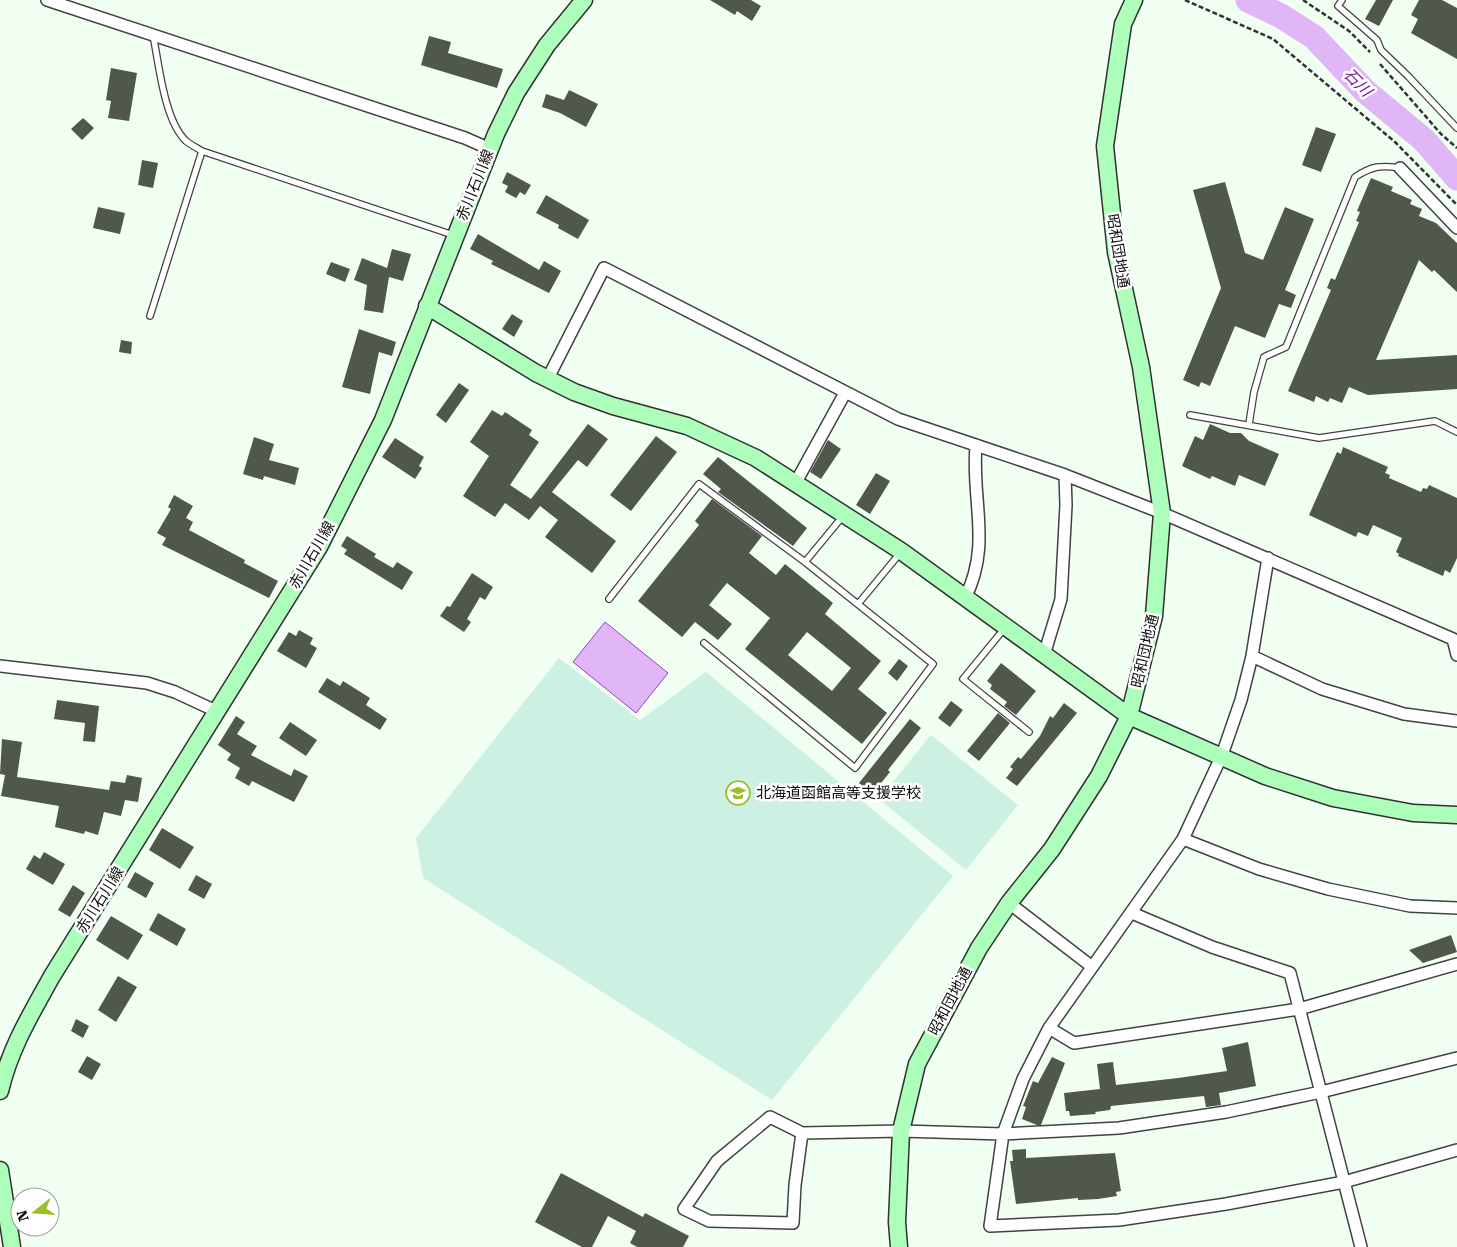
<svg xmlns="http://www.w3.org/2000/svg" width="1457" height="1247" viewBox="0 0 1457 1247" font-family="'Roboto Serif','Noto Sans JP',serif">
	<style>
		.pitch { fill: #ccf1e3 }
		.water { fill: #e0b6f6; stroke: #a03dcc }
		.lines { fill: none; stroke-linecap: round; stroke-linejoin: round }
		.river { stroke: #e0b6f6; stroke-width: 25 }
		.building { fill: #4f584b; fill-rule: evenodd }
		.lane-casing { stroke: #424242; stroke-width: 8 }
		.street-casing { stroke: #424242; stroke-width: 14 }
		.secondary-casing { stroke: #313131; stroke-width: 19 }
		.path { stroke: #313131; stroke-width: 2.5; stroke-dasharray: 5 2.5; stroke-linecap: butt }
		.lane { stroke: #fff; stroke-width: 5.5 }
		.street { stroke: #fff; stroke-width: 11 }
		.secondary { stroke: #adfebb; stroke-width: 16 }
		.labels { text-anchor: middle; stroke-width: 5; stroke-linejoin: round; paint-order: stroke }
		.street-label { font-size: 15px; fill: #0f0f0f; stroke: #fff }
		.poi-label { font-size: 15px; fill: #0f0f0f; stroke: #fff; text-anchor: start }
		.water-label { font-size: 16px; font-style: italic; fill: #7b18a1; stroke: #fff }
	</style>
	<rect width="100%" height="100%" fill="#f1fff2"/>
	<path class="pitch" d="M559,658L640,720L706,672L953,876L772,1100L423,878L416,838Z
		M931,735L1018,805L966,870L879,799Z"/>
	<path class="water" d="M605,622L668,673L636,713L573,662Z"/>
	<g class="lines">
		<path class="river" d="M1248,0L1281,16L1314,37L1365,91L1424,140L1457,178"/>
	</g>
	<path class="building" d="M710,0H751L761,6L752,21L737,11L735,15Z
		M1376,0H1393L1379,26L1365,19Z
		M1419,0H1442L1457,8V59L1411,33L1418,19L1411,15Z
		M429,36L451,42L448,53L503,69L497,88L421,65Z
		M111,68L137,73L129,121L108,118L111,101L106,100Z
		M569,90L598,104L586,127L560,113L542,107L546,94L564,100Z
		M83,118L94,128L82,140L71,129Z
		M1316,127L1336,134L1321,172L1302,165Z
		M142,160L158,163L153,188L138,185Z
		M507,172L531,185L525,195L520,192L516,198L505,192L508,186L502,183Z
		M1371,178L1393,187L1391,191L1412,200L1410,204L1422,209L1419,216L1436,223L1457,243V292L1434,270L1432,272L1419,260L1376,360L1457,355V389L1368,395L1349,387L1342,403L1330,398L1328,402L1316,396L1314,402L1288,391L1331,290L1327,288L1331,278L1335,280L1359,222L1356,221L1360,212L1357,211Z
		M1225,182L1245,253L1263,260L1285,207L1314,219L1285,290L1296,295L1291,308L1279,304L1265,338L1235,326L1210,386L1201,382L1199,387L1183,380L1221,288L1193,190Z
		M546,195L589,220L578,239L558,228L559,225L536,213Z
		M98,207L125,213L120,234L93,228Z
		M478,234L539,270L544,261L561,271L549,293L491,264L493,261L470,249Z
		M392,249L411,254L403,281L389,277L383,313L364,310L367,285L354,280L362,258L387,268Z
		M331,262L350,269L345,282L326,274Z
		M512,314L523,321L514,337L502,329Z
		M359,329L396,342L392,356L379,352L370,394L342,387Z
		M121,340L132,342L131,354L119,352Z
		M459,383L469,390L446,423L436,415Z
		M492,410L502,416L505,412L532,430L529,435L539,442L510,485L531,499L588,424L608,439L587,467L578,460L552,492L616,541L592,573L545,537L558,520L540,506L529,520L505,503L495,517L463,496L489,456L470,442Z
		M1210,424L1230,433H1241L1249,441L1279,454L1265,486L1239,475L1235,486L1212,476L1210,479L1182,466L1195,436L1203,440Z
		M656,436L677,452L631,511L610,495Z
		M254,437L274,444L269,460L299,468L295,485L264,476L263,480L243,474Z
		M395,438L424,457L419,466L422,468L415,479L382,457Z
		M828,440L841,449L821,479L810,472Z
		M1343,447L1388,467L1385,473L1390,475L1389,478L1421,492L1423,488L1427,489L1429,485L1457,498V558L1450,573L1445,570L1443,576L1398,556L1399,554L1396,552L1402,538L1373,525L1368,536L1358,532L1356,537L1309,515L1337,452L1341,454Z
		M718,457L807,528L793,546L718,492L721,489L703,474Z
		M876,473L890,481L870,514L856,505Z
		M174,495L193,506L186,518L193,522L189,530L245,560L244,563L278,581L269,598L162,545L166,538L157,533L171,509L168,507Z
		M712,499L762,536L749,553L776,575L785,564L833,603L825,614L881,661L858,689L887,713L862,744L745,649L770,618L727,583L709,605L732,624L718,640L695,622L682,637L638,601L699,525L695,521ZM807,632L851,668L832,691L788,655Z
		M347,536L376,554L374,557L393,568L397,562L413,572L402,590L344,554L347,550L341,546Z
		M472,573L493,587L485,600L480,597L467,619L471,622L464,632L440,616L447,606L450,607Z
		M299,630L313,638L310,644L317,648L306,668L277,651L289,632L296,636Z
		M899,659L908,666L897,681L888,673Z
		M1001,663L1036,691L1016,715L1004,706L1007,702L990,689L992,685L987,681Z
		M327,678L340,686L343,681L370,698L366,705L387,719L380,730L318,692Z
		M57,700L99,706L95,742L83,741L85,723L54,719Z
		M951,701L963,710L950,727L938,718Z
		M1064,703L1077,713L1017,786L1006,778L1013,769L1010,767L1018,757L1021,759L1040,736L1050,716L1053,718Z
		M998,713L1010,723L979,761L967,751Z
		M236,716L245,722L237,734L257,746L251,755L291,776L294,769L308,776L294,802L252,781L249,786L235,778L240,768L227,760L231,754L218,745Z
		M910,719L921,728L888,770L890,772L872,794L859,783Z
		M290,722L317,740L306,756L279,738Z
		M2,739L22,742L17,777L109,790L111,781L125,783L127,775L142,778L138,802L125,800L121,816L104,812L98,835L85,831L84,834L55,827L59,806L1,796L5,775L0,774Z
		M162,828L194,847L180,869L149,850Z
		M44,852L65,864L53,885L26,869L34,855L40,859Z
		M135,872L154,883L146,898L127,887Z
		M196,875L212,884L204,899L188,890Z
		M73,885L85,893L70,917L58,910Z
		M158,913L186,929L177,946L149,930Z
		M111,916L143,935L128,960L96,940Z
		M1451,935L1457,952L1423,963L1409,950Z
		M118,976L137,987L116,1022L98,1010Z
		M76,1019L89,1026L83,1038L71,1031Z
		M1248,1042L1256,1086L1219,1093L1221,1105L1206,1107L1204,1096L1111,1106L1110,1110L1095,1112L1096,1114L1070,1116L1069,1111H1066L1064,1093L1100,1089L1097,1064L1113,1062L1116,1085L1178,1078L1227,1071L1222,1048Z
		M87,1056L101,1064L92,1080L78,1072Z
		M1052,1057L1065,1063L1041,1125H1037L1022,1119L1026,1107L1023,1106L1033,1081L1038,1083Z
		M1026,1149V1158L1115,1153L1121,1191L1116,1192L1117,1196L1098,1199L1078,1200V1198L1016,1204L1010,1161H1013L1012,1150Z
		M561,1173L643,1217L645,1213L689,1236L683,1247H637L630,1243L636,1231L608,1216L592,1247H582L535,1222Z"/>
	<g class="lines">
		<g class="lane-casing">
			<path id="lane" d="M1342,0L1338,6L1377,40L1381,50L1408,76L1457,128
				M153,35C159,64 164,120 186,141C191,145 197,148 202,151L453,235
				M150,316L202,151
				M1190,415L1319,438L1435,421L1457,432
				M1249,424L1254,392L1264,357L1286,347L1355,177C1372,166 1380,165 1400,168
				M805,562L843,516
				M609,599L699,484L805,562L933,664L855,768L704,643
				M858,604L901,552
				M1004,629L963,679L1029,732"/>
		</g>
		<g class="street-casing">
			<path id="street" d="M47,0L465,138L490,149
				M1400,168L1457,228
				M548,378L604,268L898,419L1065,475L1162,513L1453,639L1457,655
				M796,482L845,393
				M1268,558L1252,656L1241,700L1222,755L1183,839L1049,1028L1023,1079L1003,1134L990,1226L1119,1220L1226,1204L1344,1182L1457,1150
				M965,598C992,545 971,500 976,445
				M1044,655L1061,599L1066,505L1065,475
				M1252,656L1322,689L1404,714L1457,721
				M0,666L147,683L175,692L216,711
				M1183,839L1259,869L1328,889L1410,906L1457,908
				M1009,903L1091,966
				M1132,913L1212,947L1290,973L1361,1247
				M1049,1028L1074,1043L1299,1009L1457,964
				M802,1133L795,1185L793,1223L709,1221L684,1209L717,1161L770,1117L802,1133L901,1131L1003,1134L1119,1128L1226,1112L1321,1092L1457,1058"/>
		</g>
		<g class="secondary-casing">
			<path id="secondary" d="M427,306L536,373L574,392L613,406L687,426L756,458L901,551L1129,716L1265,776L1333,798L1413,813L1457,815
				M0,1091C10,1048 31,1014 52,976L319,547L383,420L496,134L516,93L547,45L584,0
				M0,1170L12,1247
				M899,1247L897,1222L901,1131L917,1064L979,948L1009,903L1052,849L1099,776L1129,716L1154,616L1162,513L1141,367L1116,252L1105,146L1123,24L1134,0"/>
		</g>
		<path class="path" d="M1185,0L1273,39L1395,142L1457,205
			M1303,0L1349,31L1370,52
			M1380,64L1441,134L1457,148"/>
		<use href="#lane" class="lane"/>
		<use href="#street" class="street"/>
		<use href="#secondary" class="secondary"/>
	</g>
	<defs>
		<g id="school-ring" transform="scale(1.25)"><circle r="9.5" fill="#fff" stroke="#9abf27" stroke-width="1.5"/><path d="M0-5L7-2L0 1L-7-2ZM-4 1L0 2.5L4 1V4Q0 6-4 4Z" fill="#9abf27"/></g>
	</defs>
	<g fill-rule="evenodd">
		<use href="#school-ring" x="738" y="793"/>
	</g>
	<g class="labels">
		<g class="street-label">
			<text transform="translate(475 185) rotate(-68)" y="5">赤川石川線</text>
			<text transform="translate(1118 251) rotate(81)" y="5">昭和団地通</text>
			<text transform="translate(312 555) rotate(-60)" y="5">赤川石川線</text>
			<text transform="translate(1145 651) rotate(-77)" y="5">昭和団地通</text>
			<text transform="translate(100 900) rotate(-58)" y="5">赤川石川線</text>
			<text transform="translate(950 1001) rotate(-62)" y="5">昭和団地通</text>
		</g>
		<g class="poi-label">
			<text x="756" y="798">北海道函館高等支援学校</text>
		</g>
		<g class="water-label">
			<text transform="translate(1358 82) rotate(45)" y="6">石川</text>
		</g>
	</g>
	<g transform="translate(35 1212) rotate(253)"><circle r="24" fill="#ffffff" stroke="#9f9f9f"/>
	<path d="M0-4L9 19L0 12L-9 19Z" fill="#9abf27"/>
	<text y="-8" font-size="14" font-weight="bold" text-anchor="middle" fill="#0f0f0f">N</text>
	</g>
</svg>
